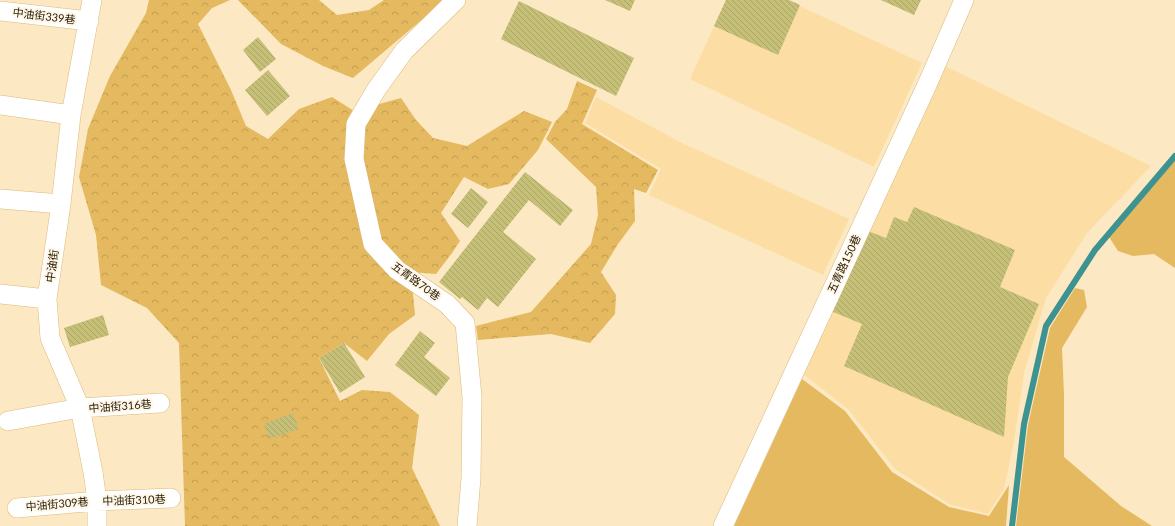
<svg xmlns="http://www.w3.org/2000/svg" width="1175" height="526" viewBox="0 0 1175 526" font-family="Lato,'Noto Sans TC',sans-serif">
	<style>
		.built { fill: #fcdea4 }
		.green { fill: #e4b95f }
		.forest { fill: url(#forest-crowns) }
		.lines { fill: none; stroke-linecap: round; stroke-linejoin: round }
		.stream { stroke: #3d9292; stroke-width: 6 }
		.building { fill: url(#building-back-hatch) }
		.street-casing { stroke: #dbba79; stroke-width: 20 }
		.street { stroke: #fff; stroke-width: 19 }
		.labels { text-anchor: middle; stroke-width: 4; stroke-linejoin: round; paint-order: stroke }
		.street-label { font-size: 11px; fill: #2e2106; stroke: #fef7ea }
	</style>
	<defs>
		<pattern id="forest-crowns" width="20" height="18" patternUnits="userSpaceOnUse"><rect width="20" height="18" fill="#e4b95f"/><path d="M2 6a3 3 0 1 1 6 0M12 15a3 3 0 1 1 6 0" fill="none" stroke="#c49f51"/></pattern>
		<pattern id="building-back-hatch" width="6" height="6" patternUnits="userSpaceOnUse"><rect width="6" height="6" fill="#c5bf78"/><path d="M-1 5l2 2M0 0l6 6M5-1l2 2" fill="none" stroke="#aaa466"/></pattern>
	</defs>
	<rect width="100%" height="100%" fill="#fce8c2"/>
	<path class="built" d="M726,0H787L922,63L874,167L690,79Z
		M945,66L1151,166L1087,233L1046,298L1024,373L1014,441L1004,489L988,514L949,504L895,469L848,409L803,374Z
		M596,97L684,144L849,219L823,275L649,195L661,169L585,123Z"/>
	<path class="green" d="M1175,160V268L1154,254L1133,256L1118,251L1109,237Z
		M1075,288L1084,290L1087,307L1062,348L1064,395V457L1121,506L1152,526H1016L1028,425L1050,328Z
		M802,379L845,411L892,472L949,507L989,516L1009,485L1006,526H734Z"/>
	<path class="forest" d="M149,0H230L212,8L198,24L231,90L246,126L268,139L299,109L332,97L354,111L401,98L416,120L433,138L467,146L524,111L552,122L538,150L509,184L488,189L464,177L441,213L460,241L452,253L436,274L411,272L415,315L389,334L367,361L344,343L319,358L340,401L362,390L390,392L419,415L412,468L440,526H185L179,343L147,308L101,285L96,235L79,177L88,129L110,76L146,13Z
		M238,0H319L337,15L369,10L384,0H442L425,17L353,78L323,66L281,44Z
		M577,81L597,90L582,124L658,170L646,193L634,189L635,221L618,244L601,272L616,295L615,314L590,343L551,334L478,340L476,326L531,312L591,244L598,215L596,187L546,139L555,122L567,109Z"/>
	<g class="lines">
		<path class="stream" d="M1012,526L1024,424L1046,326L1095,250L1175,156"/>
	</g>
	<path class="building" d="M605,0H635L630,11Z
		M726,0H789L800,5L778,55L714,26Z
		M881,0H921L914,15Z
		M519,1L634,58L616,96L501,39Z
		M258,37L276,59L260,72L243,50Z
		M268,70L290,96L267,116L245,90Z
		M525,172L573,210L560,226L529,200L503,232L536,259L498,307L487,298L478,310L462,297L460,299L439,282Z
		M471,188L488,202L468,228L451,214Z
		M914,207L1015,250L1000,287L1039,304L1008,377L1004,437L844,366L862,324L831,311L868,231L886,238L894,217L907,222Z
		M103,315L109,335L70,347L64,328Z
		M420,331L435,343L424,357L450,378L436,396L395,365Z
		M344,343L365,377L340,393L319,358Z
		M293,413L299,429L269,439L264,424Z"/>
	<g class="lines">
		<g class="street-casing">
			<path id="street" d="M92,0L71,115L61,204L47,299L50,338L80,408L93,472L97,501V526
				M456,0L404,51L376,90L356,124L354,159L373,244L397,270L447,304L465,323L472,397L471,478L467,526
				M0,11L89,21
				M0,105L71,115
				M0,199L61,204
				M0,294L47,299
				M8,421L80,408L160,403
				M17,508L97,501L171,498
				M723,526L927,85L964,0"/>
		</g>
		<use href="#street" class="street"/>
	</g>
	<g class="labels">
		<g class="street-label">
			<text transform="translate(44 16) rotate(7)" y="4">中油街339巷</text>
			<text transform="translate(844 264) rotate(-65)" y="4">五青路150巷</text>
			<text transform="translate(52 266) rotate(-82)" y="4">中油街</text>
			<text transform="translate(416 281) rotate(36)" y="4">五青路70巷</text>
			<text transform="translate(120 406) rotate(-4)" y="4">中油街316巷</text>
			<text transform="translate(134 500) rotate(-2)" y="4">中油街310巷</text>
			<text transform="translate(57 504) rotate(-5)" y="4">中油街309巷</text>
		</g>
	</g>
</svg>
